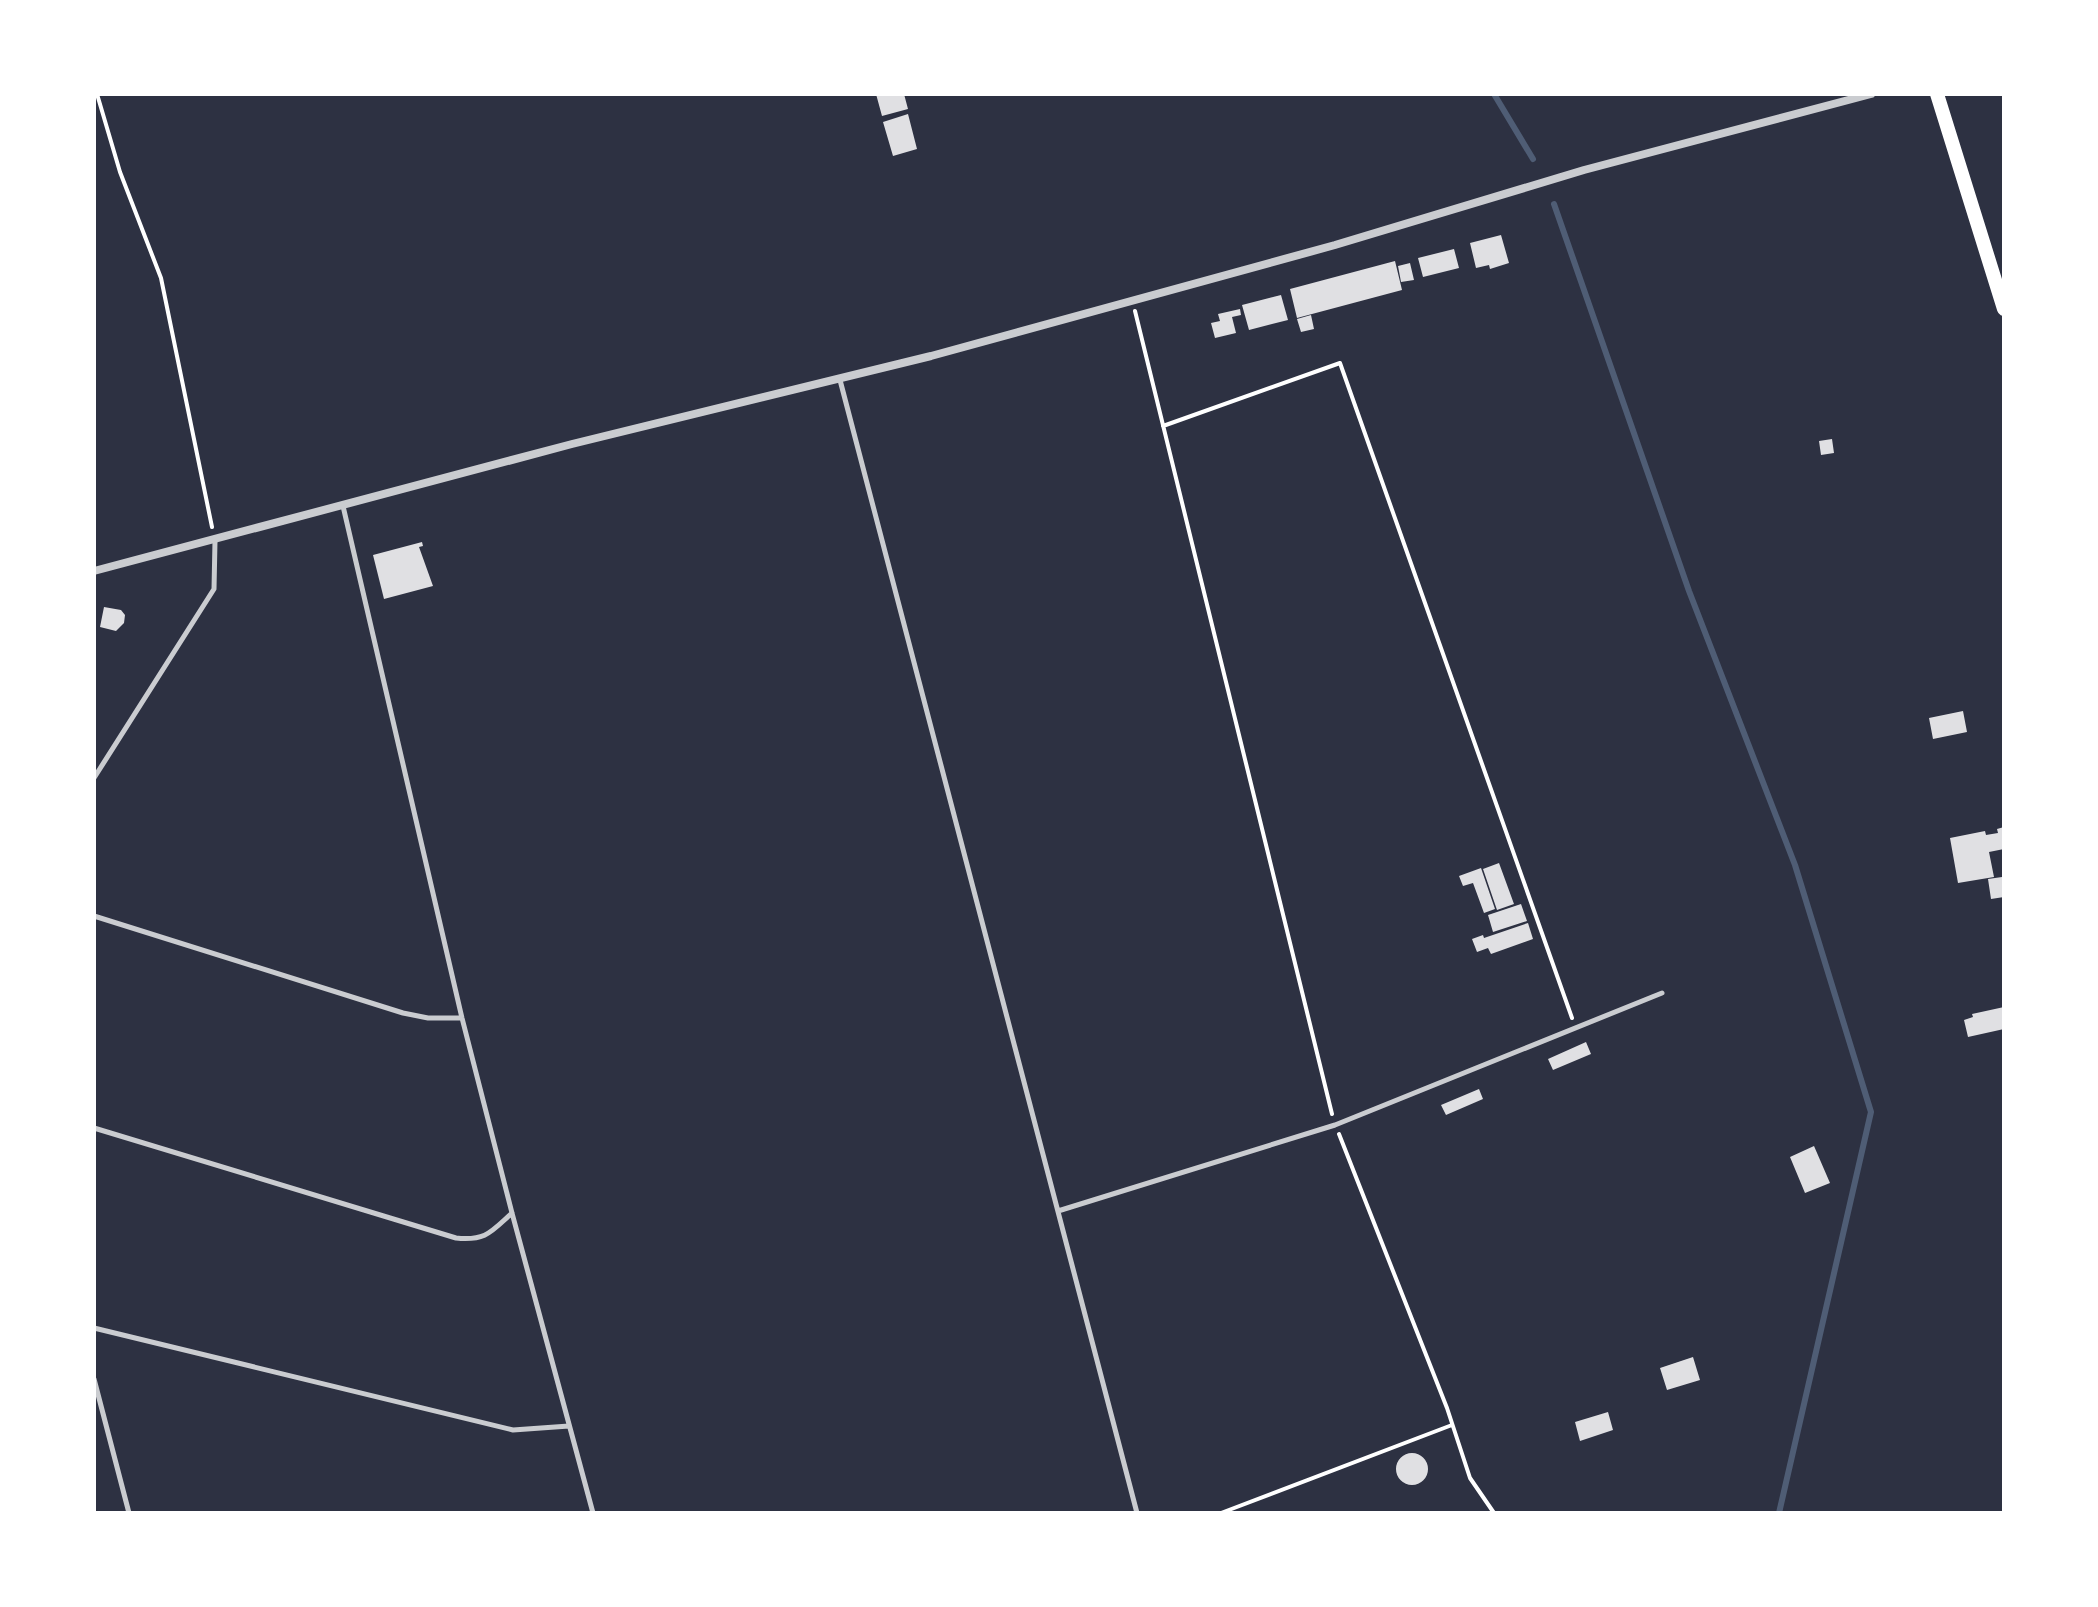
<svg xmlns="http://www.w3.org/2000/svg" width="2098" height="1607" viewBox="0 0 2098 1607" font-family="'PT Sans',sans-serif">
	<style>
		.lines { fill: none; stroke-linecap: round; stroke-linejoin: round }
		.stream { stroke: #4f5d75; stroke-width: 6 }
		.building { fill: #e0e0e3 }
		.path { stroke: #fff; stroke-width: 4 }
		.service { stroke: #caccd0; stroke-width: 5 }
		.minor { stroke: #caccd0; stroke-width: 8 }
		.secondary { stroke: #fff; stroke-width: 14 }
	</style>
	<rect width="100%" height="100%" fill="#2d3142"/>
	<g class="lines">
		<path class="stream" d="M1494,94L1533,159
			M1554,204L1689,591L1795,865L1871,1112L1779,1513"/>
	</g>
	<path class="building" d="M876,94H904L908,109L882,116Z
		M908,114L917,149L893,156L883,122Z
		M1501,235L1509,263L1490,269L1489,265L1476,268L1470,243Z
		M1454,249L1459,268L1423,277L1418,258Z
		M1395,261L1402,290L1297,318L1290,289Z
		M1410,263L1414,280L1401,282L1398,266Z
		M1281,295L1288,320L1249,330L1242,305Z
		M1240,309L1241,315L1232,317L1236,333L1215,338L1211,323L1220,321L1218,314Z
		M1311,315L1314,329L1301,332L1297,319Z
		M1832,439L1834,453L1821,455L1819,441Z
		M422,542L423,546L419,547L433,586L384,599L373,555Z
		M104,607L121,610L125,615L124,623L116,631L100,627Z
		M1963,711L1967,732L1933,739L1929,718Z
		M2004,827V849L1989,852L1994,877L1958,883L1950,838L1985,831L1986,835L1998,833L1997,829Z
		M1499,863L1514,904L1497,910L1483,869Z
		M1481,868L1495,909L1484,913L1473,883L1463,886L1459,876Z
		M2002,877L2004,897L1991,899L1988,879Z
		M1521,904L1527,921L1493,932L1488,915Z
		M1528,923L1533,939L1491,954L1488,948L1477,952L1472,939L1483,935L1484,938Z
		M2004,1007V1029L1968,1037L1964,1020L1973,1017L1972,1014Z
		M1586,1042L1591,1054L1553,1070L1548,1059Z
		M1479,1089L1483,1099L1446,1115L1441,1105Z
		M1814,1146L1830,1183L1805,1193L1790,1157Z
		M1693,1357L1700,1380L1667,1390L1660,1368Z
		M1608,1412L1613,1430L1580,1441L1575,1422Z
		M1396 1469a16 16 0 1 1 32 0a16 16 0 1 1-32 0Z"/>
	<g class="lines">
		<path class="path" d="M97,94L120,172L161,278L212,527
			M1135,311L1332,1114
			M1163,426L1340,363L1572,1018
			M1339,1134L1447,1408L1470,1478L1494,1513
			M1221,1513L1452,1425"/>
		<path class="service" d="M840,380L1137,1513
			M343,506L462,1018L512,1213L593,1513
			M94,778L214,589L215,541
			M94,916L403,1013L428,1018H462
			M94,1128L456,1238C486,1241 491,1232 512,1213
			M1058,1211L1335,1125L1662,993
			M94,1328L513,1430L569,1426
			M94,1379L129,1513"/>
		<path class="minor" d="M94,571L572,444L931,356L1335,245L1584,170L1871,94"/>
		<path class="secondary" d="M1937,94L2004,309"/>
	</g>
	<rect width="2098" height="1607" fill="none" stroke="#ffffff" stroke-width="192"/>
</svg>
